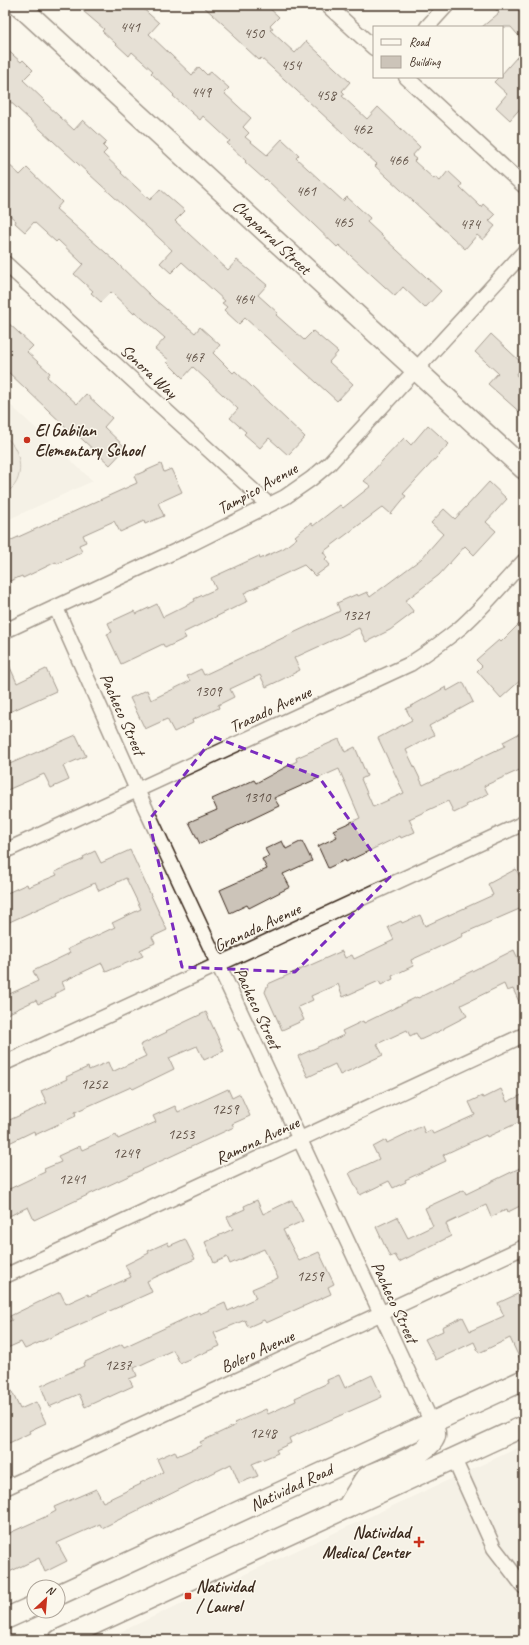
<svg xmlns="http://www.w3.org/2000/svg" width="529" height="1645" viewBox="0 0 529 1645" font-family="Caveat,sans-serif">
	<style>
		.built { fill: #ede8dd }
		.green { fill: #dfd9ce; stroke: #8d8276 }
		.building { fill: #ccc4b9; stroke: #3b2a1e }
		.lines { fill: none; stroke-linecap: round; stroke-linejoin: round }
		.street-casing { stroke: #3b2a1e; stroke-width: 17 }
		.secondary-casing { stroke: #3b2a1e; stroke-width: 23 }
		.street { stroke: #fbf7ec; stroke-width: 14 }
		.secondary { stroke: #fbf7ec; stroke-width: 20 }
		.marked { fill: none; stroke: #7b2cbf; stroke-width: 3; stroke-dasharray: 8 5; stroke-linejoin: round }
		.poi-dot { fill: #c8321e; stroke: #fbf7ec; stroke-width: 1.5 }
		.labels { text-anchor: middle; stroke-width: 3; stroke-linejoin: round; paint-order: stroke }
		.number-label { font-size: 15px; fill: #5f5045 }
		.street-label { font-size: 17px; fill: #3b2a1e; stroke: #fbf7ec }
		.poi-label { font-size: 17px; font-weight: bold; fill: #3b2a1e; stroke: #fbf7ec; text-anchor: start }
	</style>
	<rect width="100%" height="100%" fill="#fbf7ec"/>
	<filter id="ink" filterUnits="userSpaceOnUse"><feTurbulence type="fractalNoise" baseFrequency=".025" numOctaves="2"/><feDisplacementMap in="SourceGraphic" scale="8" xChannelSelector="R" yChannelSelector="G"/><feConvolveMatrix kernelMatrix="1 2 1 2 8 2 1 2 1" color-interpolation-filters="sRGB"/></filter>
	<g filter="url(#ink)">
		<path class="built" d="M5,400L93,481L5,521Z
			M524,1445V1640H103Z"/>
		<path class="green" d="M5,437C22,448 27,483 5,493Z"/>
		<path class="building" d="M76,5H139L159,23L149,34L192,75L199,67L207,75L211,72L229,88L224,93L251,118L243,127L249,133L245,137L267,155L282,139L299,155L296,158L343,201L347,197L370,218L367,222L441,291L425,308L403,287L395,296L339,245L337,247L266,179L265,180L245,162L246,161L227,143L230,141L203,116L200,120L173,96L174,95L151,73L153,71L132,52L129,56L102,31L104,29Z
			M202,5H266L279,17L270,26L273,28L270,30L295,53L306,41L350,82L342,91L345,94L342,96L367,119L378,107L420,147L412,156L416,159L414,161L434,179L435,177L440,181L448,171L462,184L460,187L481,207L483,204L495,215L489,221L495,226L483,240L477,235L465,249L375,166L377,164L331,122L261,58L259,60L233,36L234,34Z
			M492,5H524V42L511,27H482L499,13Z
			M5,48L21,62L23,60L33,70L23,80L45,101L44,102L74,130L83,120L107,142L103,146L107,150L103,154L122,172L121,173L150,200L160,189L185,211L175,221L228,270L237,260L267,285L258,295L278,313L276,315L304,340L313,331L338,352L329,362L353,384L337,401L245,318L239,324L224,310L227,307L222,303L225,301L182,262L171,273L160,263L172,250L5,97Z
			M524,49V104L510,120L496,107L507,94L494,82L499,77H502V74Z
			M5,161L20,175L27,168L62,202L56,209L114,260L155,300L195,333L200,327L220,345L213,353L233,373L235,371L305,437L288,455L269,438L260,448L244,434L246,432L230,418L238,409L193,367L183,378L167,362L169,360L155,349L165,338L135,312L134,314L111,292L101,302L91,293L93,291L74,274L83,264L58,240L56,242L34,222L25,232L15,223L16,221L5,211Z
			M5,320L33,346L27,352L50,373L47,377L77,404L86,394L112,418L104,427L126,448L110,465L71,429L69,430L5,369Z
			M491,334L524,365L516,375L524,382V416L488,384L498,373L475,352Z
			M428,425L449,444L403,494L406,496L391,514L383,507L323,552L327,557L325,559L330,565L315,576L304,565L244,593L248,601L183,633L186,638L165,648L163,644L121,664L107,634L112,632L108,623L134,611L136,614L157,604L163,617L195,601L194,599L216,589L211,578L259,556L260,559L284,548L297,538L295,536L311,523L313,526L340,505L343,508L371,486L364,481L383,460L404,438L411,445Z
			M161,464L164,472L171,469L182,492L158,503L164,516L145,524L144,521L120,532L114,521L83,535L86,542L79,545L82,552L57,564L56,562L23,578L22,576L5,583V543L137,483L134,476Z
			M489,482L507,499L486,522L496,531L474,555L465,546L439,575L405,601L414,612L390,630L366,642L359,628L294,658L300,670L283,679L266,687L260,675L230,689L234,697L218,705L219,708L192,720L193,723L174,732L167,719L145,729L130,698L147,690L151,700L190,681L187,676L201,669L204,675L340,611L337,603L357,594L358,596L367,592L370,597L421,559L443,534L431,523L444,509L455,519Z
			M524,619V677L501,698L477,671L482,666L476,660L499,640L501,642Z
			M5,656L17,683L46,669L56,691L5,714Z
			M463,682L473,702L429,726L434,735L406,750L423,785L505,746L503,742L524,731V768L484,786L488,794L465,805L466,807L454,813L448,801L409,819L415,832L401,838L400,836L346,862L345,860L328,868L318,846L337,837L333,830L360,818L339,769L274,798L279,806L200,844L189,822L217,810L212,799L254,780L256,783L297,761L296,758L339,739L345,752L355,747L367,776L361,779L373,807L404,793L378,738L412,720L406,709L446,687L447,691Z
			M76,735L86,756L63,766L69,780L51,788L44,774L5,791V766Z
			M282,841L286,849L302,841L312,861L283,874L290,887L249,908L247,905L230,913L220,890L267,869L262,859L269,856L265,849Z
			M130,850L167,930L152,937L155,943L140,950L143,956L106,972L102,963L62,982L65,989L55,994L56,996L38,1004L36,1000L5,1015V996L38,981L33,971L70,953L68,949L115,927L112,923L141,909L126,878L99,891L95,883L5,924V894L27,884L28,887L57,875L55,872L84,859L83,857L95,851L101,863Z
			M516,869L524,885V907L462,934L463,936L411,960L413,966L392,976L393,979L381,985L379,981L343,997L338,984L311,996L313,1000L298,1007L304,1020L282,1030L265,992L268,984L342,951L345,958L352,955L354,959L394,940L388,927L401,921L402,923L420,915L425,926L493,895L488,884Z
			M514,950L524,971V1012L513,989L507,991L504,984L461,1005L467,1016L444,1028V1029L420,1040L416,1033L410,1036L407,1030L377,1044L383,1055L340,1075L335,1064L308,1077L298,1056L344,1035L342,1031L363,1021L364,1023L417,997L418,998Z
			M206,1012L224,1051L204,1060L197,1046L169,1058L174,1069L133,1089L131,1087L75,1112L76,1116L35,1135L34,1131L5,1145V1122L47,1103L41,1091L67,1079L66,1077L88,1067L89,1070L108,1062L112,1072L146,1056L140,1045L167,1032L166,1031Z
			M228,1089L232,1098L240,1094L250,1116L232,1124L234,1127L34,1220L28,1207L5,1218V1191L45,1172L44,1169L61,1162L58,1156L80,1146L82,1150L116,1135L118,1139L156,1122L153,1116L175,1106L178,1112Z
			M501,1089L507,1102L524,1094V1120L487,1137L486,1135L443,1155L446,1161L405,1180L406,1182L393,1188L389,1181L360,1195L349,1173L379,1159L373,1147L386,1140L387,1143L422,1126L425,1133L431,1130L433,1134L475,1115L469,1102L482,1096L483,1098Z
			M524,1166V1204L508,1212L507,1209L491,1217L486,1205L446,1224L451,1236L399,1262L395,1255L390,1257L376,1227L397,1217L408,1238L433,1226L425,1208L464,1190L466,1194Z
			M257,1200L263,1214L292,1200L303,1221L283,1230L299,1261L319,1252L334,1284L328,1287L331,1294L266,1323L264,1320L248,1327L245,1320L214,1333L220,1346L180,1363L173,1350L134,1368L137,1376L129,1379L133,1386L109,1397V1396L85,1407L79,1394L49,1407L41,1386L84,1366L83,1363L122,1344L124,1347L199,1312L200,1314L225,1303L228,1311L256,1298L252,1289L278,1278L264,1249L230,1264L227,1257L214,1263L205,1242L233,1229L227,1217L245,1209L244,1206Z
			M185,1239L195,1259L147,1281L152,1292L25,1349L21,1342L5,1349V1323L12,1320L10,1316L60,1292L66,1304L88,1294L89,1296L131,1277L125,1265L149,1253L148,1251L168,1242L169,1246Z
			M524,1291V1368L510,1338L479,1353L474,1342L436,1360L425,1339L443,1331L442,1327L463,1317L470,1331L504,1316L498,1303Z
			M339,1375L345,1388L372,1375L382,1397L289,1438L291,1443L276,1450L278,1453L252,1464L258,1476L239,1483L231,1464L102,1528L100,1524L57,1543L67,1561L45,1572L39,1558L5,1574V1535L47,1516L56,1511L54,1507L96,1489L103,1502L141,1484L140,1483L163,1472L157,1459L175,1451L177,1456L202,1445L200,1442L236,1425L234,1423L266,1409L268,1414L296,1401L295,1398L328,1383L327,1380Z
			M5,1377L20,1409L36,1402L46,1423L29,1431L30,1433L9,1443L5,1435Z"/>
		<g class="lines">
			<g class="street-casing">
				<path id="street" d="M327,5L374,48
					M427,27L447,5
					M406,77L524,186
					M5,263L269,505
					M56,608L137,790L431,1421
					M5,631L193,543L285,497L311,479L330,463L524,252
					M5,851L410,664C427,653 444,641 460,628C483,608 503,583 524,561
					M5,1063L524,823
					M5,1276L524,1035
					M454,1459L494,1548L524,1587
					M5,1488L524,1247"/>
			</g>
			<g class="secondary-casing">
				<path id="secondary" d="M19,5L524,469
					M347,1508L364,1480L370,1475C386,1468 430,1454 435,1436C436,1431 433,1426 431,1421
					M58,1595L524,1380
					M5,1619L34,1606
					M59,1640L524,1426"/>
			</g>
			<use href="#street" class="street"/>
			<use href="#secondary" class="secondary"/>
		</g>
	</g>
	<path d="M0 0H529V1645H0ZM214,737L319,777L390,877L295,972L182,967L149,820Z" fill="#fbf7ec" fill-opacity=".55" fill-rule="evenodd"/>
	<path class="marked" d="M214,737L319,777L390,877L295,972L182,967L149,820Z"/>
	<g class="poi-dot">
		<circle cx="27" cy="440" r="4"/>
		<path d="M417 1536h4v4h4v4h-4v4h-4v-4h-4v-4h4z"/>
		<rect x="184" y="1592" width="8" height="8" rx="2"/>
	</g>
	<g class="labels">
		<g class="number-label">
			<text x="130" y="32">441</text>
			<text x="254" y="38">450</text>
			<text x="291" y="70">454</text>
			<text x="201" y="97">449</text>
			<text x="326" y="100">458</text>
			<text x="362" y="134">462</text>
			<text x="398" y="165">466</text>
			<text x="306" y="196">461</text>
			<text x="343" y="227">465</text>
			<text x="470" y="229">474</text>
			<text x="244" y="304">464</text>
			<text x="194" y="362">467</text>
			<text x="356" y="620">1321</text>
			<text x="208" y="696">1309</text>
			<text x="257" y="802">1310</text>
			<text x="94" y="1089">1252</text>
			<text x="225" y="1114">1259</text>
			<text x="181" y="1139">1253</text>
			<text x="126" y="1158">1249</text>
			<text x="72" y="1184">1241</text>
			<text x="310" y="1281">1259</text>
			<text x="118" y="1370">1237</text>
			<text x="263" y="1438">1248</text>
		</g>
		<g class="street-label">
			<text transform="translate(272 237) rotate(43)" y="6">Chaparral Street</text>
			<text transform="translate(149 371) rotate(43)" y="6">Sonora Way</text>
			<text transform="translate(257 488) rotate(-29)" y="6">Tampico Avenue</text>
			<text transform="translate(270 709) rotate(-25)" y="6">Trazado Avenue</text>
			<text transform="translate(123 714) rotate(66)" y="6">Pacheco Street</text>
			<text transform="translate(257 927) rotate(-25)" y="6">Granada Avenue</text>
			<text transform="translate(258 1008) rotate(65)" y="6">Pacheco Street</text>
			<text transform="translate(257 1140) rotate(-25)" y="6">Ramona Avenue</text>
			<text transform="translate(395 1302) rotate(65)" y="6">Pacheco Street</text>
			<text transform="translate(257 1351) rotate(-25)" y="6">Bolero Avenue</text>
			<text transform="translate(291 1487) rotate(-25)" y="6">Natividad Road</text>
		</g>
		<g class="poi-label">
			<text x="35" y="436">El Gabilan<tspan x="35" dy="20">Elementary School</tspan></text>
			<text x="410" y="1538" text-anchor="end">Natividad<tspan x="410" dy="20">Medical Center</tspan></text>
			<text x="196" y="1592">Natividad<tspan x="196" dy="20">/ Laurel</tspan></text>
		</g>
	</g>
	<rect width="529" height="1645" fill="none" stroke="#fbf7ec" stroke-width="20"/>
	<rect x="10" y="10" width="509" height="1625" fill="none" stroke="#3b2a1e" stroke-width="1.5" filter="url(#ink)"/>
	<rect x="373" y="26" width="130" height="52" fill="#fbf7ec" stroke="#aea59a"/>
	<rect x="381" y="39" width="20" height="6" fill="#fbf7ec" stroke="#aea59a"/>
	<text x="409" y="46" font-size="12" fill="#3b2a1e">Road</text>
	<rect x="381" y="56" width="20" height="12" fill="#ccc4b9" stroke="#aea59a"/>
	<text x="409" y="66" font-size="12" fill="#3b2a1e">Building</text>
	<g transform="translate(46 1599) rotate(26)"><circle r="19" fill="#fbf7ec" stroke="#aea59a"/>
	<path d="M0-3L7 15L0 10L-7 15Z" fill="#c8321e"/>
	<text y="-6" font-size="11" font-weight="bold" text-anchor="middle" fill="#3b2a1e">N</text>
	</g>
</svg>
